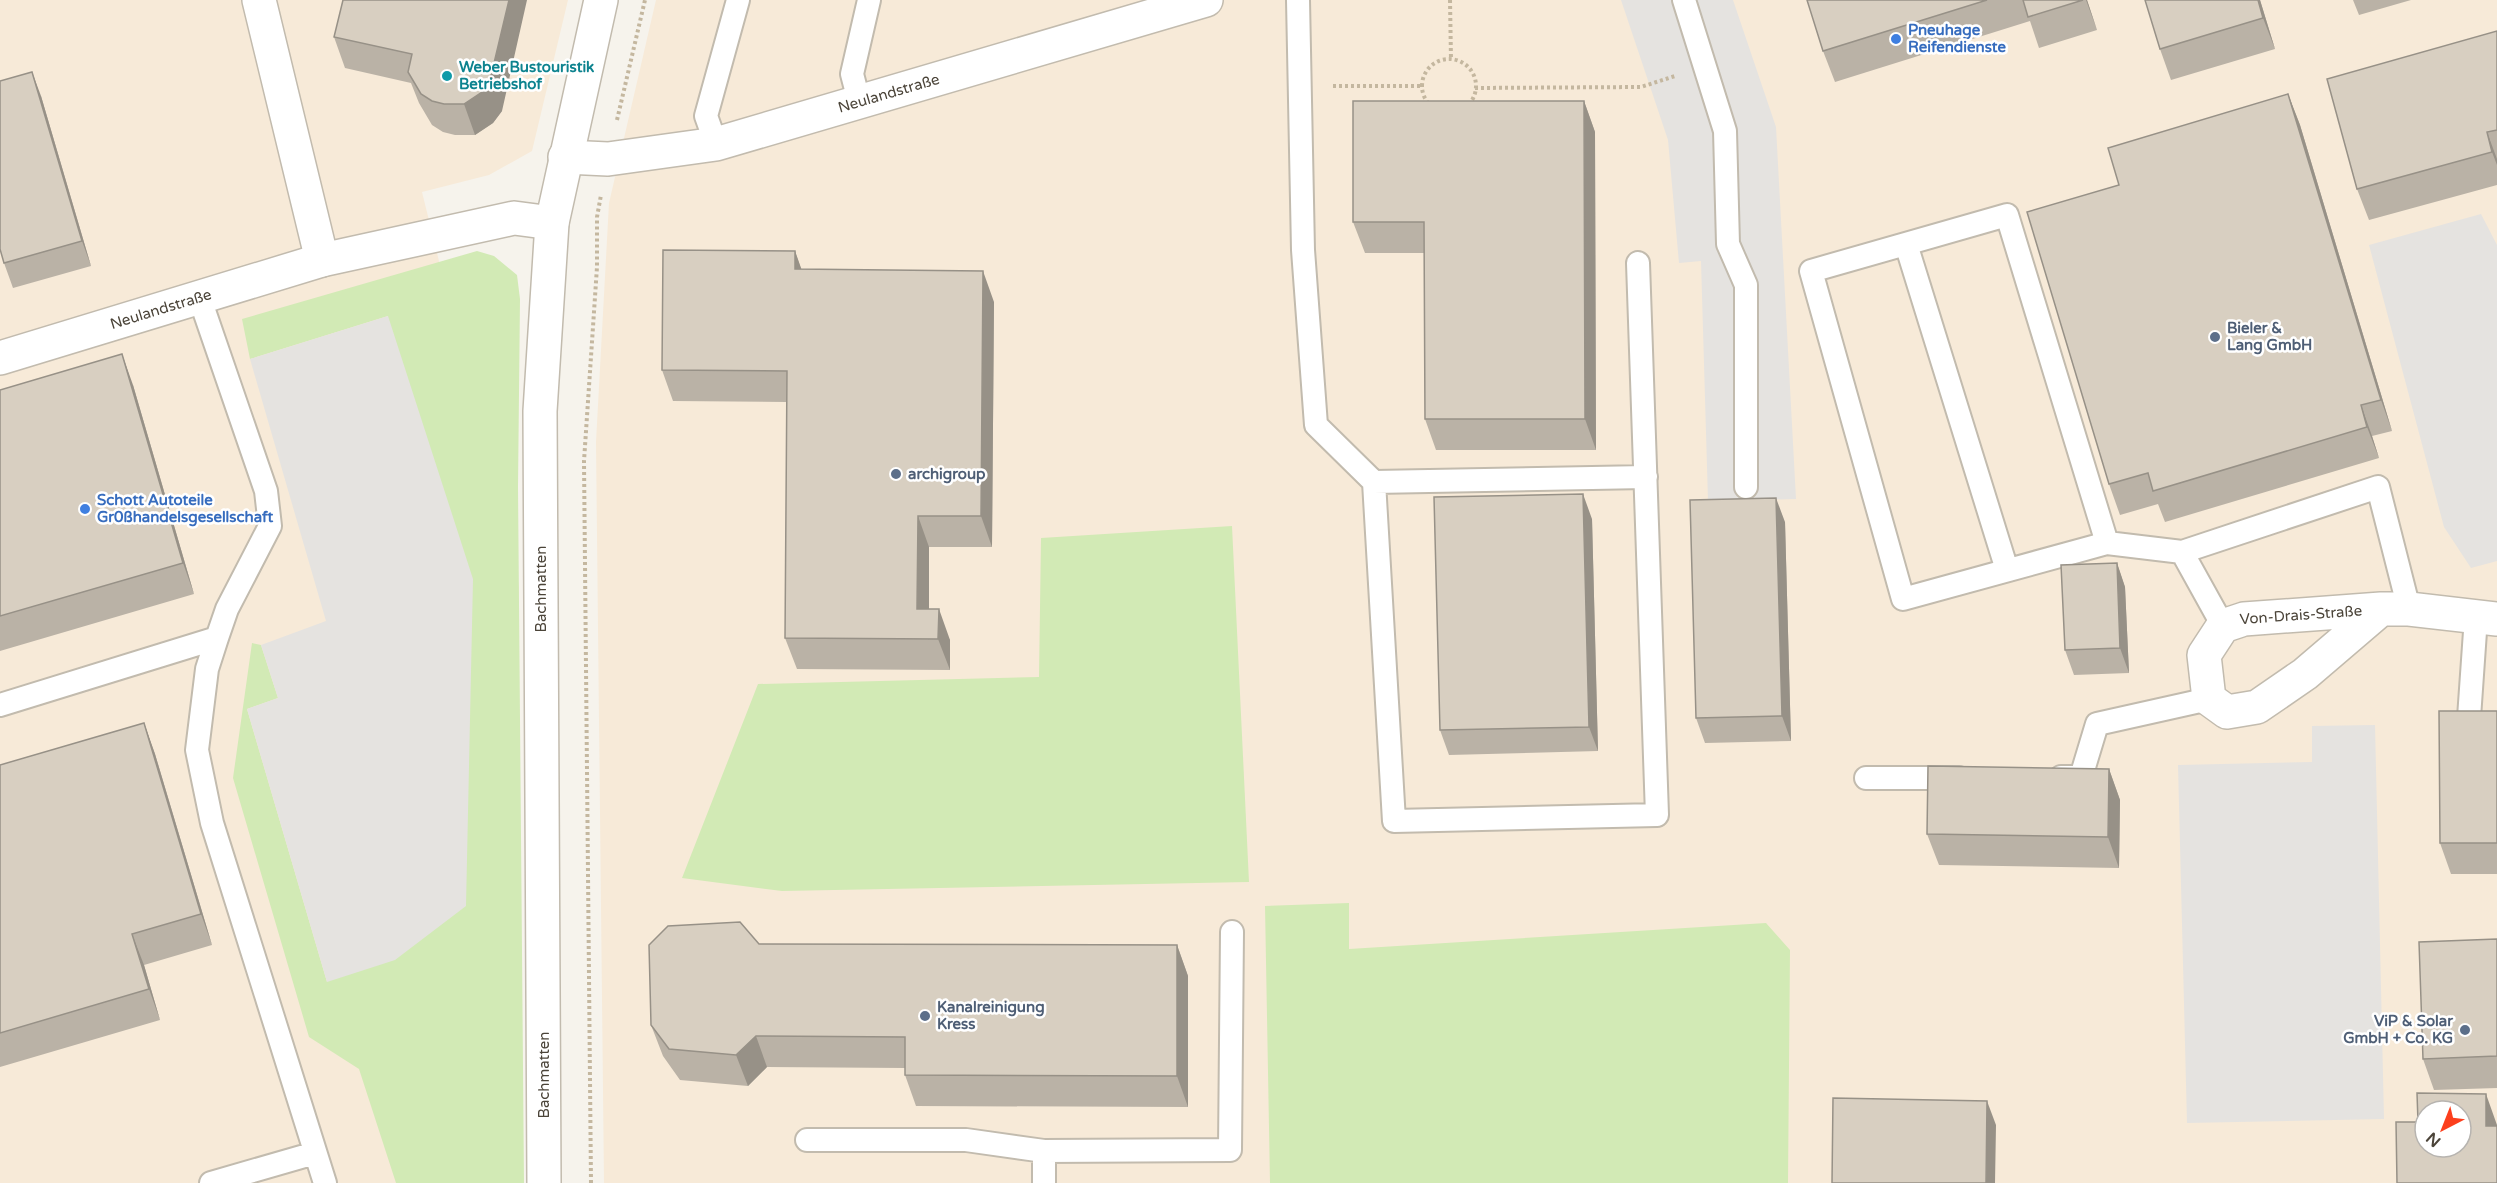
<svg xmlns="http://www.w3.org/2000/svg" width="2497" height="1183" viewBox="0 0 2497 1183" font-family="'Varela Round',sans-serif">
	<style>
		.commercial { fill: #f7ead8; fill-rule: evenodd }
		.green { fill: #d2eab5 }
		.parking { fill: #e5e3e0 }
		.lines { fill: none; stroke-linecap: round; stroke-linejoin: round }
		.service-casing { stroke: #c2bbae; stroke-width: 26 }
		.minor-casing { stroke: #c2bbae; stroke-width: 36 }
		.tertiary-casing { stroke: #c2bbae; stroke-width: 36 }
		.path { stroke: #c4b79f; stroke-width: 4; stroke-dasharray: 3 3; stroke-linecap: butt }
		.service { stroke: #fff; stroke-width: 22 }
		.minor { stroke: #fff; stroke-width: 33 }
		.tertiary { stroke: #fff; stroke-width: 33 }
		.wall { fill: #bab2a6 }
		.shaded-wall { fill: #979187 }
		.building { fill: #d8cfc1; stroke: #979187; stroke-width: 1.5; fill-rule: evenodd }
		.shop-dot { fill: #3f7fe0; stroke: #fff; stroke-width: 2 }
		.culture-dot { fill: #0f9aa8; stroke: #fff; stroke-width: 2 }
		.service-dot { fill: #5c6f8a; stroke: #fff; stroke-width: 2 }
		.labels { text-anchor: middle; stroke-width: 5; stroke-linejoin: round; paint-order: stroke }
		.shop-label { font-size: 15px; font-weight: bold; fill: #366cbe; stroke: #fff; text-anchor: start }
		.culture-label { font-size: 15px; font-weight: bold; fill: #0d838f; stroke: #fff; text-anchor: start }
		.street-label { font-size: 15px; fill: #4b4439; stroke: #fff }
		.service-label { font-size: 15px; font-weight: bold; fill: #4e5e75; stroke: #fff; text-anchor: start }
	</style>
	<rect width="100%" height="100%" fill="#f6f3ec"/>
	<path class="commercial" d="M0,0H568L532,151L489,175L422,192L519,586L511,1183H0Z
		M656,0H2497V1183H604L596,442L609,203ZM2425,1111H2461V1147H2425Z"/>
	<path class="green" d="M477,251L494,256L517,275L520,299L518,487L524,1183H396L359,1069L309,1037L233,778L252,643L261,645L278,698L247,709L327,982L388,316L250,359L242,319Z
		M1232,526L1249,882L782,891L682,878L758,684L1039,677L1041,538Z
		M1349,903V949L1766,923L1790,950L1788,1183H1270L1265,906Z"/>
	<path class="parking" d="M1621,0H1733L1776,127L1796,499L1708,501L1701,261L1679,263L1668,140Z
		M2481,214L2497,245V561L2471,568L2444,527L2369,245Z
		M388,316L473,579L466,906L395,960L327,982L247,709L278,698L261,645L326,621L250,359Z
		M2375,725L2384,1119L2187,1123L2178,765L2312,762V726Z"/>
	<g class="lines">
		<g class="service-casing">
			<path id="service" d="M1298,0L1303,250L1316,425L1374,482L1394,821L1657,815L1638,263
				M1684,0L1725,131L1728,244L1746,285V487
				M859,101L852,74L869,0
				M716,144L706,116L738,0
				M1906,244L2007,570
				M200,299L266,491L270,526L227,609L217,638L207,669L197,750L212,823L325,1183
				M1374,482L1646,477
				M2107,543L1903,599L1811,271L2007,215L2107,543L2182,552L2223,626
				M2182,552L2378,487L2409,609
				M0,705L217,638
				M2468,732L2476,617
				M2061,777H2081L2097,724L2209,699
				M1866,778H1959
				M807,1140H966L1044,1151L1230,1150L1232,932
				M211,1183L315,1153
				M1044,1183V1151"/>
		</g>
		<g class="minor-casing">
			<g id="minor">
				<path d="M259,0L322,260"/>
				<path id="s1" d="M565,157L608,159L716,144L1206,0"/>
				<path id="s2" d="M0,358L322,260L514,218L552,223"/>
				<path id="s3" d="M2381,609L2305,674L2257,707L2227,712L2209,699L2204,655L2223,626L2244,619L2381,609H2409L2497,619"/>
			</g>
		</g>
		<g class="tertiary-casing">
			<path id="tertiary" d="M544,1183L540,411L552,223L601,0"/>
		</g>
		<path class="path" d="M1450,0L1451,60
			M1422 86a27 27 0 1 1 54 0a27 27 0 1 1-54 0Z
			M1333,86H1422
			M1475,88L1641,87L1675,76
			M617,120L645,0
			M591,1183L584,461L597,267V217L601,195"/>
		<use href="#service" class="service"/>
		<use href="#minor" class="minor"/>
		<use href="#tertiary" class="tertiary"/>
	</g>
	<path class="wall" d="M343,0L502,111L493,123L475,135H455L443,132L432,125L419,103L411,83L345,68L334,37Z
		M1807,0H2087L2097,30L2039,48L2030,21L1835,82L1823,51Z
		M2260,0L2275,49L2171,80L2160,49Z
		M2353,0H2411L2359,15Z
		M2497,31V185L2369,220L2357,189Z
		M2288,94L2300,125L2392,431L2372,436L2379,458L2165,522L2158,504L2120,515L2109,484L2119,185Z
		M41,96L91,266L13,288L4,263Z
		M1584,101L1595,132L1596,450H1436L1425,419L1424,253H1365L1353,222Z
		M795,251L801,269L994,302L992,547H929V609L950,640V670L797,669L785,638L787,402L673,401L662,370Z
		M133,385L194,594L0,651V390Z
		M1592,519L1598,751L1449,755L1440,730Z
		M1785,522L1791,741L1705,743L1696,718Z
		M2117,563L2125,587L2129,673L2074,675L2065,650Z
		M2497,711V874H2451L2440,843Z
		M144,723L155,754L212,945L144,965L160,1020L0,1067V765Z
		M2109,769L2120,800L2119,868L1939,865L1927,834Z
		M2497,939V1088L2434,1090L2423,1059Z
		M759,944L1177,945L1188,976V1107L916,1106L905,1075V1068L767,1067L748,1086L680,1080L663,1056L651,1025Z"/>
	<path class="shaded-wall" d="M509,0H527L502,111L493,123L475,135L464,104Z
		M2086,0H2087L2097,30Z
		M2258,0H2260L2275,49L2263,18Z
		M32,72L41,96L91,266L82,241Z
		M2288,94L2300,125L2392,431L2381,400Z
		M1584,101L1595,132L1596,450L1585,419Z
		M2487,132L2497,159V165L2492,152Z
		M795,251L806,282L795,269Z
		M983,271L994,302L992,547L981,516Z
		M122,354L133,385L194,594L183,563Z
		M2361,405L2372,436L2379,458L2367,427Z
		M1583,494L1592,519L1598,751L1589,727Z
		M1776,498L1785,522L1791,741L1782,716Z
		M918,516L929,547V640L917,609Z
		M2117,563L2125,587L2129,673L2120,648Z
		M939,609L950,640V670L938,639Z
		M144,723L155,754L212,945L201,914Z
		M2109,769L2120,800L2119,868L2108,837Z
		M132,934L144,965L160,1020L149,989Z
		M1177,945L1188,976V1107L1177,1076Z
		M756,1036L767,1067L748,1086L736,1055Z
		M2486,1094L2497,1125V1157L2486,1126Z
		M1987,1101L1996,1125L1995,1183H1986Z"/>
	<path class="building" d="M343,0H509L490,80L482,92L464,104H444L432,101L421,94L408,72L412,54L334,37Z
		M1807,0H1987L1823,51Z
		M2023,0H2083L2028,17Z
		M2145,0H2258L2263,18L2160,49Z
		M2497,31V130L2487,132L2492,152L2357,189L2327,79Z
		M32,72L82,241L4,263L0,249V81Z
		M2288,94L2381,400L2361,405L2367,427L2153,491L2148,473L2109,484L2027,212L2119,185L2108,148Z
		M1353,101H1584L1585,419H1425L1424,222H1353Z
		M663,250L795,251V269L983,271L981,516H918L917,609H939L938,639L785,638L787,371L662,370Z
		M122,354L183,563L0,616V390Z
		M1583,494L1589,727L1440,730L1434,497Z
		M1776,498L1782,716L1696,718L1690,500Z
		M2117,563L2120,648L2065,650L2061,565Z
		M2439,711H2497V843H2440Z
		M144,723L201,914L132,934L149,989L0,1033V765Z
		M1928,766L2109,769L2108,837L1927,834Z
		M740,922L759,944L1177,945V1076L905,1075V1037L756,1036L736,1055L669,1049L651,1025L649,945L668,926Z
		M2497,939V1056L2423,1059L2419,942Z
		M2417,1093L2486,1094V1126H2497V1183H2397L2396,1122H2418ZM2425,1111H2461V1147H2425Z
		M1833,1098L1987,1101L1986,1183H1832Z"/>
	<g class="shop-dot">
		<circle cx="1896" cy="39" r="6"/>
		<circle cx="85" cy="509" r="6"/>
	</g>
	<circle class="culture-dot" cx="447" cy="76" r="6"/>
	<g class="service-dot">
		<circle cx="2215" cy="337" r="6"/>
		<circle cx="896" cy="474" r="6"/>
		<circle cx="925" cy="1016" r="6"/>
		<circle cx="2465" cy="1030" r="6"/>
	</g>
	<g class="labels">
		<g class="shop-label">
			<text x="1908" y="35">Pneuhage<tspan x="1908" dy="17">Reifendienste</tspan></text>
			<text x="97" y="505">Schott Autoteile<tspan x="97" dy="17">Gr0ßhandelsgesellschaft</tspan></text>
		</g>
		<g class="culture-label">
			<text x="459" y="72">Weber Bustouristik<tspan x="459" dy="17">Betriebshof</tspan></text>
		</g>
		<g class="street-label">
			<text dy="5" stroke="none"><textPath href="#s1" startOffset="332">Neulandstraße</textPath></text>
			<text dy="5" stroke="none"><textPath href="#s2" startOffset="168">Neulandstraße</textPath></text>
			<text transform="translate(541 589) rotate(-90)" y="5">Bachmatten</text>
			<text dy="5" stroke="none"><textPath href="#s3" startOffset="369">Von-Drais-Straße</textPath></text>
			<text transform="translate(544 1075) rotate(-90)" y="5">Bachmatten</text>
		</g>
		<g class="service-label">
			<text x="2227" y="333">Bieler &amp;<tspan x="2227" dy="17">Lang GmbH</tspan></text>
			<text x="908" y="479">archigroup</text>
			<text x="937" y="1012">Kanalreinigung<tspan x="937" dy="17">Kress</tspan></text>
			<text x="2453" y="1026" text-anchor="end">ViP &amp; Solar<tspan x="2453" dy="17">GmbH + Co. KG</tspan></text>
		</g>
	</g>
	<g transform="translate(2443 1129) rotate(222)"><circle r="28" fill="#ffffff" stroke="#b7b4b0" stroke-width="1.5"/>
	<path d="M0-4.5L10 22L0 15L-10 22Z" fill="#fc3f1d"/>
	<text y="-9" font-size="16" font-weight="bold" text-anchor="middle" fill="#4b4439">N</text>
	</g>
</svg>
